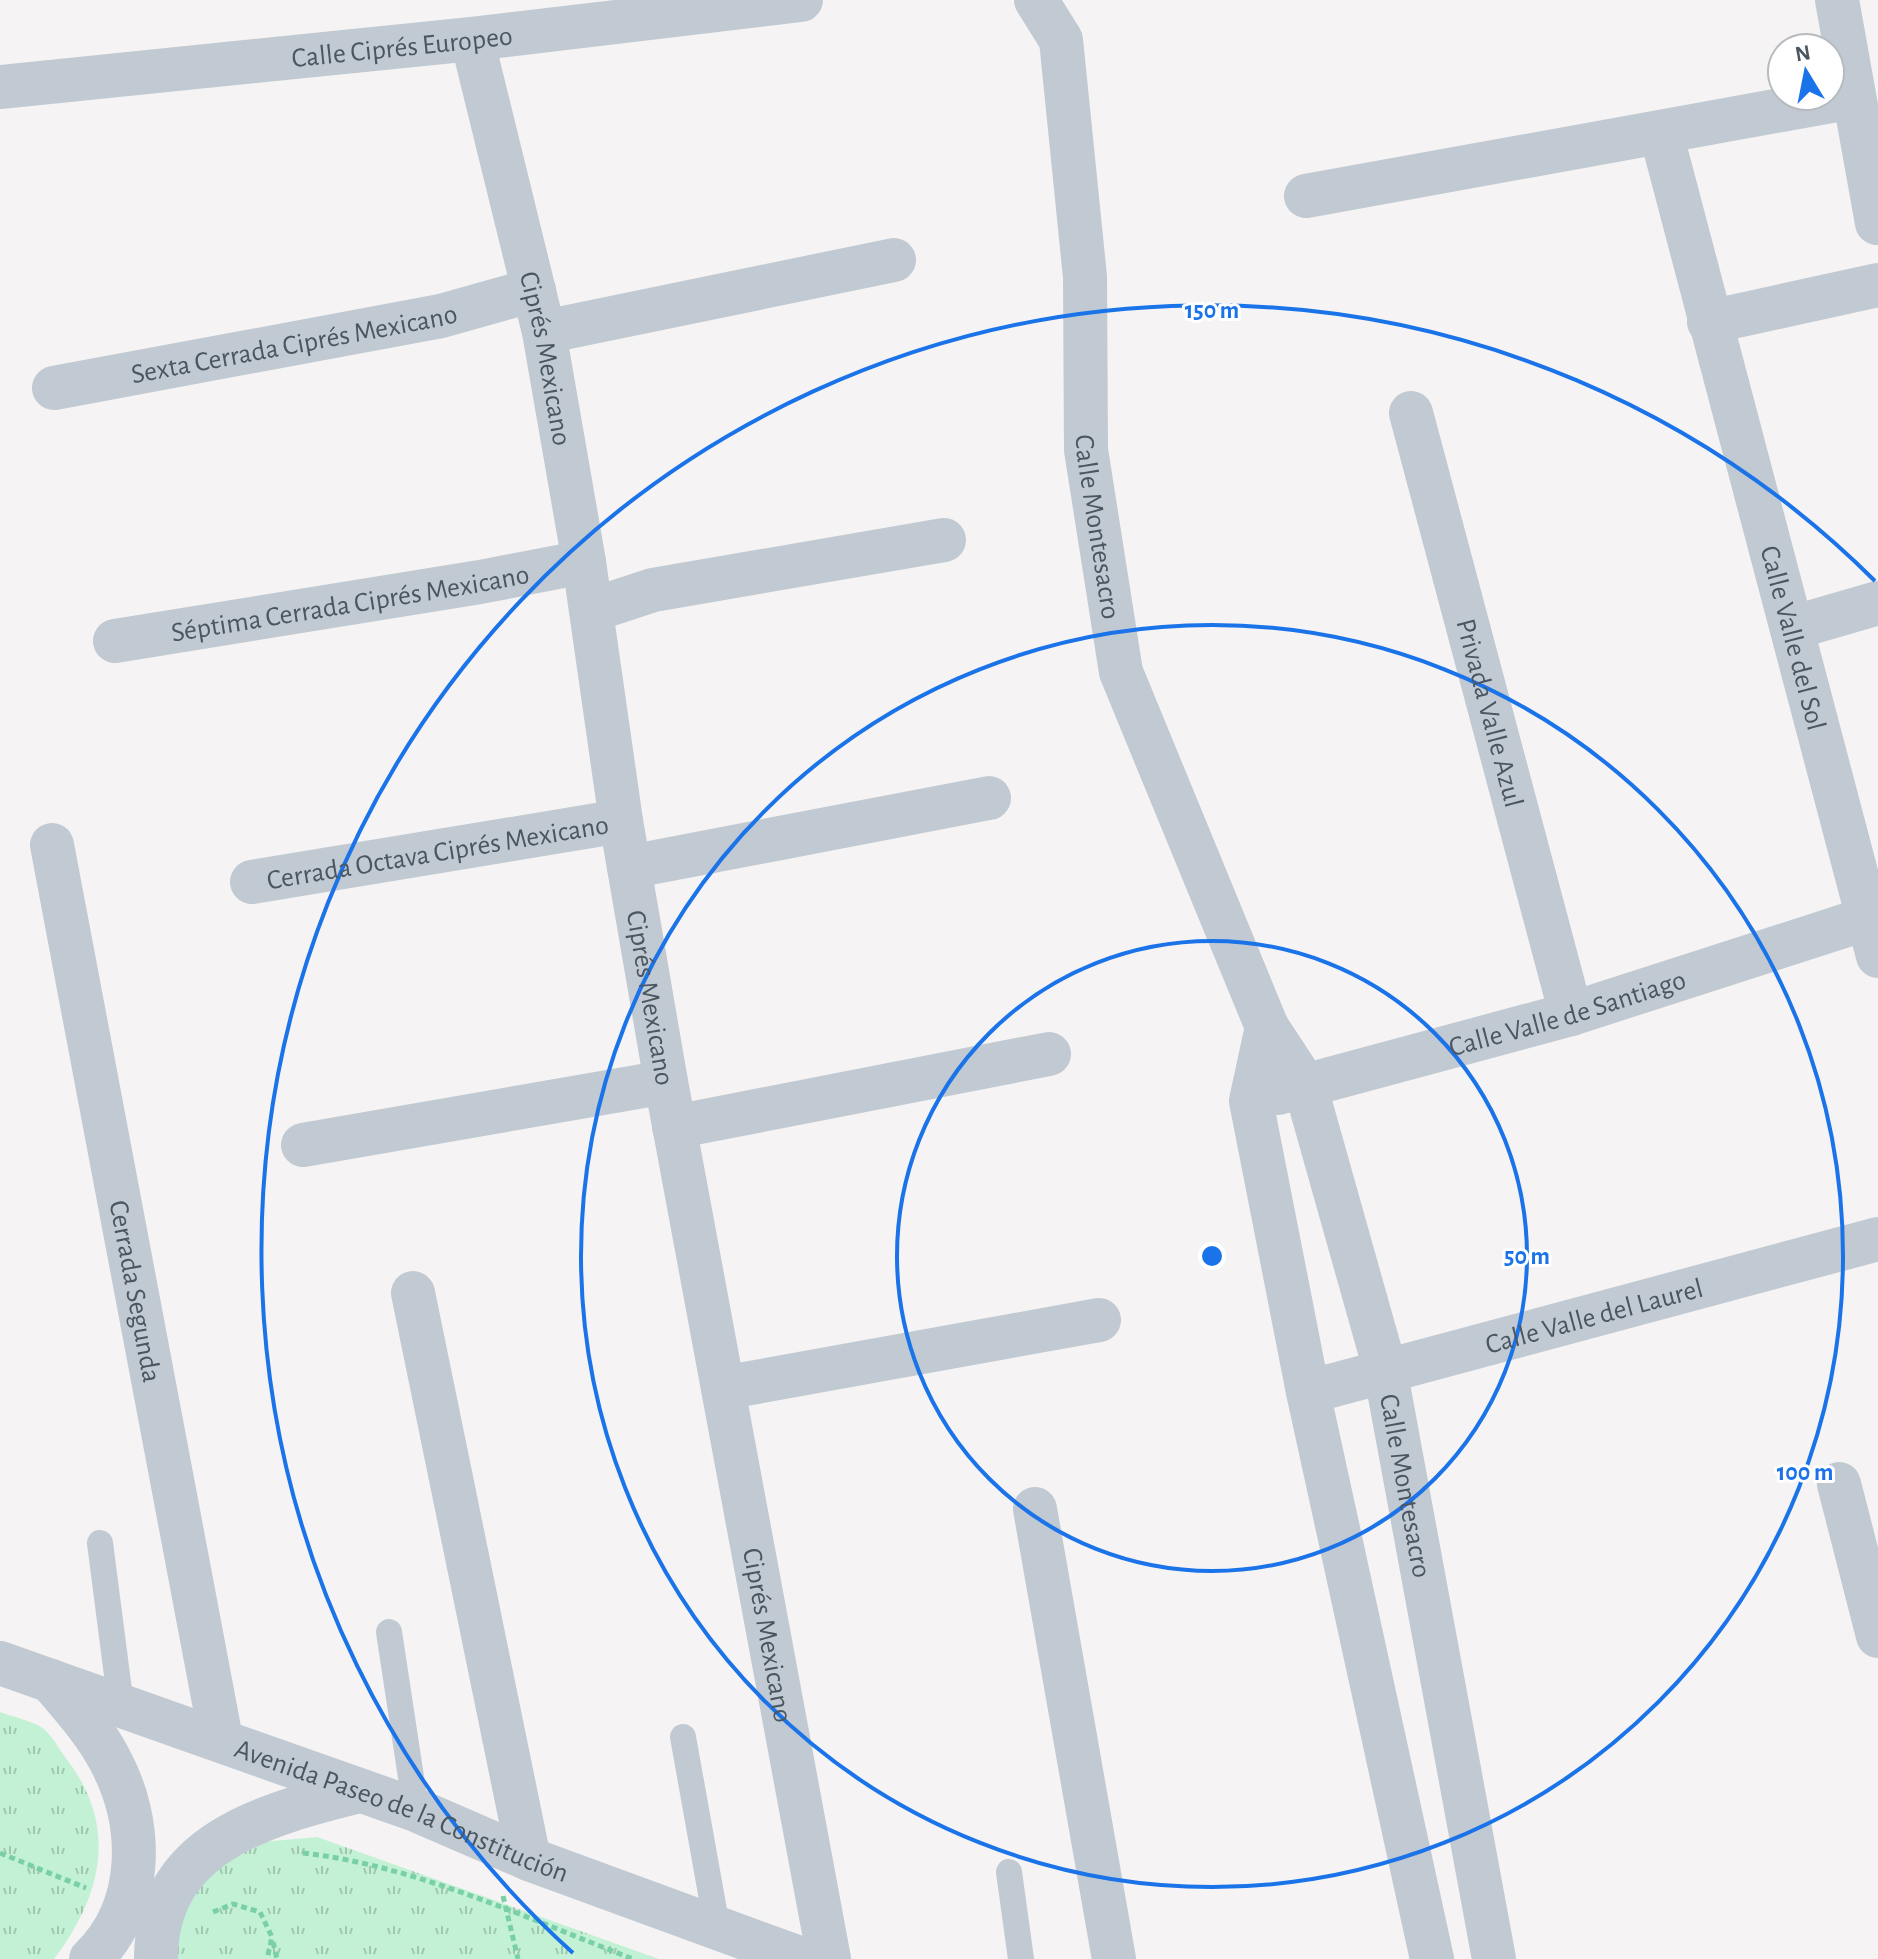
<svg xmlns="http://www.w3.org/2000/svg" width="1878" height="1959" viewBox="0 0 1878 1959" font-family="'Alegreya Sans',sans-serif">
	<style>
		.grass { fill: url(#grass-tufts) }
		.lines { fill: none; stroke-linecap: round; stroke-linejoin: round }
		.path { stroke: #7ad0a6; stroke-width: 5; stroke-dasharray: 6 4; stroke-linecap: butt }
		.service { stroke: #c1cad2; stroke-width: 26 }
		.minor { stroke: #c1cad2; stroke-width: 44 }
		.tertiary { stroke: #c1cad2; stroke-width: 44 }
		.ring { fill: none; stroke: #1a73e8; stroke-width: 4 }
		.labels { text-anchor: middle; stroke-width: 6; stroke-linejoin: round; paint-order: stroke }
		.street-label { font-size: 28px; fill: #4a5661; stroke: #fff }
		.centre { fill: #1a73e8; stroke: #fff; stroke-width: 4 }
		.ring-label { font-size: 24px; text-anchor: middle; font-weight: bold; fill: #1a73e8; stroke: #fff; stroke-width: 6; stroke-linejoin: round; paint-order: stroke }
	</style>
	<defs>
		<pattern id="grass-tufts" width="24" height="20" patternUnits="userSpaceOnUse" patternTransform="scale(2)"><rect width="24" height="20" fill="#c3f1d5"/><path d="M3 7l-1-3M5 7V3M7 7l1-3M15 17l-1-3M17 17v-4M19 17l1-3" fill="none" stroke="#a0c6b0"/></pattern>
	</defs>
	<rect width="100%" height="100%" fill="#f5f3f3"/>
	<path class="grass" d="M0,1712C13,1717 29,1720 41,1727C51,1733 60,1751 68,1761C118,1827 102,1896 54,1959H0Z
		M317,1837L659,1959H177L178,1920L203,1877L251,1843Z"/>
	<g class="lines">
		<path class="path" d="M0,1853L86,1888
			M303,1853C413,1865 529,1919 633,1959
			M503,1896L518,1959
			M213,1912L233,1904L260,1912L272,1937L267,1959
			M273,1942L277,1959"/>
		<path class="service" d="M100,1543L121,1706
			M389,1632L416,1810
			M683,1737L717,1927
			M1009,1872L1021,1959"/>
		<g class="minor">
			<path id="s1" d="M1036,0L1061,40L1085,277L1086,450L1121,672L1267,1027L1305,1085L1385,1369L1494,1959"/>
			<path d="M1837,0L1877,223"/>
			<path id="s2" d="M472,39L544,332L584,562L621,821L666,1082L829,1959"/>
			<path id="s3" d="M0,87L472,39L801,0"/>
			<path id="s4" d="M1661,133L1878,956"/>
			<path d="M1306,196L1853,97"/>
			<path d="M1709,322L1878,285"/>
			<path d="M544,332L894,260"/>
			<path id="s5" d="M54,388L441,316L534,290"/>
			<path id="s6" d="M1411,413L1571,1014"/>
			<path d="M592,610L653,590L944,540"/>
			<path d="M1792,628L1878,603"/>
			<path id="s7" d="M115,641L480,582L584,562"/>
			<path id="s8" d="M52,845L221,1739"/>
			<path d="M629,867L989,798"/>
			<path id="s9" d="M252,882L621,821"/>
			<path d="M1267,1027L1251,1101L1308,1392L1432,1959"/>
			<path id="s10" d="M1278,1093L1571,1014L1878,915"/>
			<path d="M674,1127L1049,1054"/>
			<path d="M303,1145L666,1082"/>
			<path d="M413,1293L529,1859"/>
			<path d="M723,1388L1099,1320"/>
			<path id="s11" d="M1308,1392L1878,1239"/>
			<path d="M1839,1484L1878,1636"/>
			<path d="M1035,1509L1114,1959"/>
		</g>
		<g class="tertiary">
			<path id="s12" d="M0,1663L416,1810L529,1859L802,1959"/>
			<path d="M51,1681C72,1706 95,1731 110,1760C144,1823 145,1907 91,1959"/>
			<path d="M156,1959C156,1842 267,1814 360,1791"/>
		</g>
	</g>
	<g class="ring">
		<circle cx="1212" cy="1256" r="315"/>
		<circle cx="1212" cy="1256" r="631"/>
		<path d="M573 1953A946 946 0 1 1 1875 581"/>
	</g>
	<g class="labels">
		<g class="street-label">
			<text dy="10" stroke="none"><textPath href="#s3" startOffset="404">Calle Ciprés Europeo</textPath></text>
			<text dy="10" stroke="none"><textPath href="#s5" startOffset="244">Sexta Cerrada Ciprés Mexicano</textPath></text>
			<text dy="10" stroke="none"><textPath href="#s2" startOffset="328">Ciprés Mexicano</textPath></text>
			<text dy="10" stroke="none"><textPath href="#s1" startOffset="536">Calle Montesacro</textPath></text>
			<text dy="10" stroke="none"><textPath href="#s7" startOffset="238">Séptima Cerrada Ciprés Mexicano</textPath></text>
			<text dy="10" stroke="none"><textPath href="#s4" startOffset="522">Calle Valle del Sol</textPath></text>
			<text dy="10" stroke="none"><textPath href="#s6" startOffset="310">Privada Valle Azul</textPath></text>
			<text dy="10" stroke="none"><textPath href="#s9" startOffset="188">Cerrada Octava Ciprés Mexicano</textPath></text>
			<text dy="10" stroke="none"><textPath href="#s2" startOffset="976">Ciprés Mexicano</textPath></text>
			<text dy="10" stroke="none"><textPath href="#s10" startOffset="300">Calle Valle de Santiago</textPath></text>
			<text dy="10" stroke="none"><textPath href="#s8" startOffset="454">Cerrada Segunda</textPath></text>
			<text dy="10" stroke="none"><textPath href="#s11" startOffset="296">Calle Valle del Laurel</textPath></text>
			<text dy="10" stroke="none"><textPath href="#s1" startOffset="1550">Calle Montesacro</textPath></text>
			<text dy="10" stroke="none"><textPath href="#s2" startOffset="1624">Ciprés Mexicano</textPath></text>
			<text dy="10" stroke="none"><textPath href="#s12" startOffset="428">Avenida Paseo de la Constitución</textPath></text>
		</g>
	</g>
	<circle cx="1212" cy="1256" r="12" class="centre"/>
	<g class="ring-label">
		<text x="1212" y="318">150 m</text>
		<text x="1527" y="1264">50 m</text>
		<text x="1805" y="1480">100 m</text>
	</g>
	<g transform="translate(1806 72) rotate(350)"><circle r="38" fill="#ffffff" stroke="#b7bbc0" stroke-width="2"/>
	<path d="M0-6L14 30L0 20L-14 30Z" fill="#1a73e8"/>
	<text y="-12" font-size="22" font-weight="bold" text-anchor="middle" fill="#4a5661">N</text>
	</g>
</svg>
